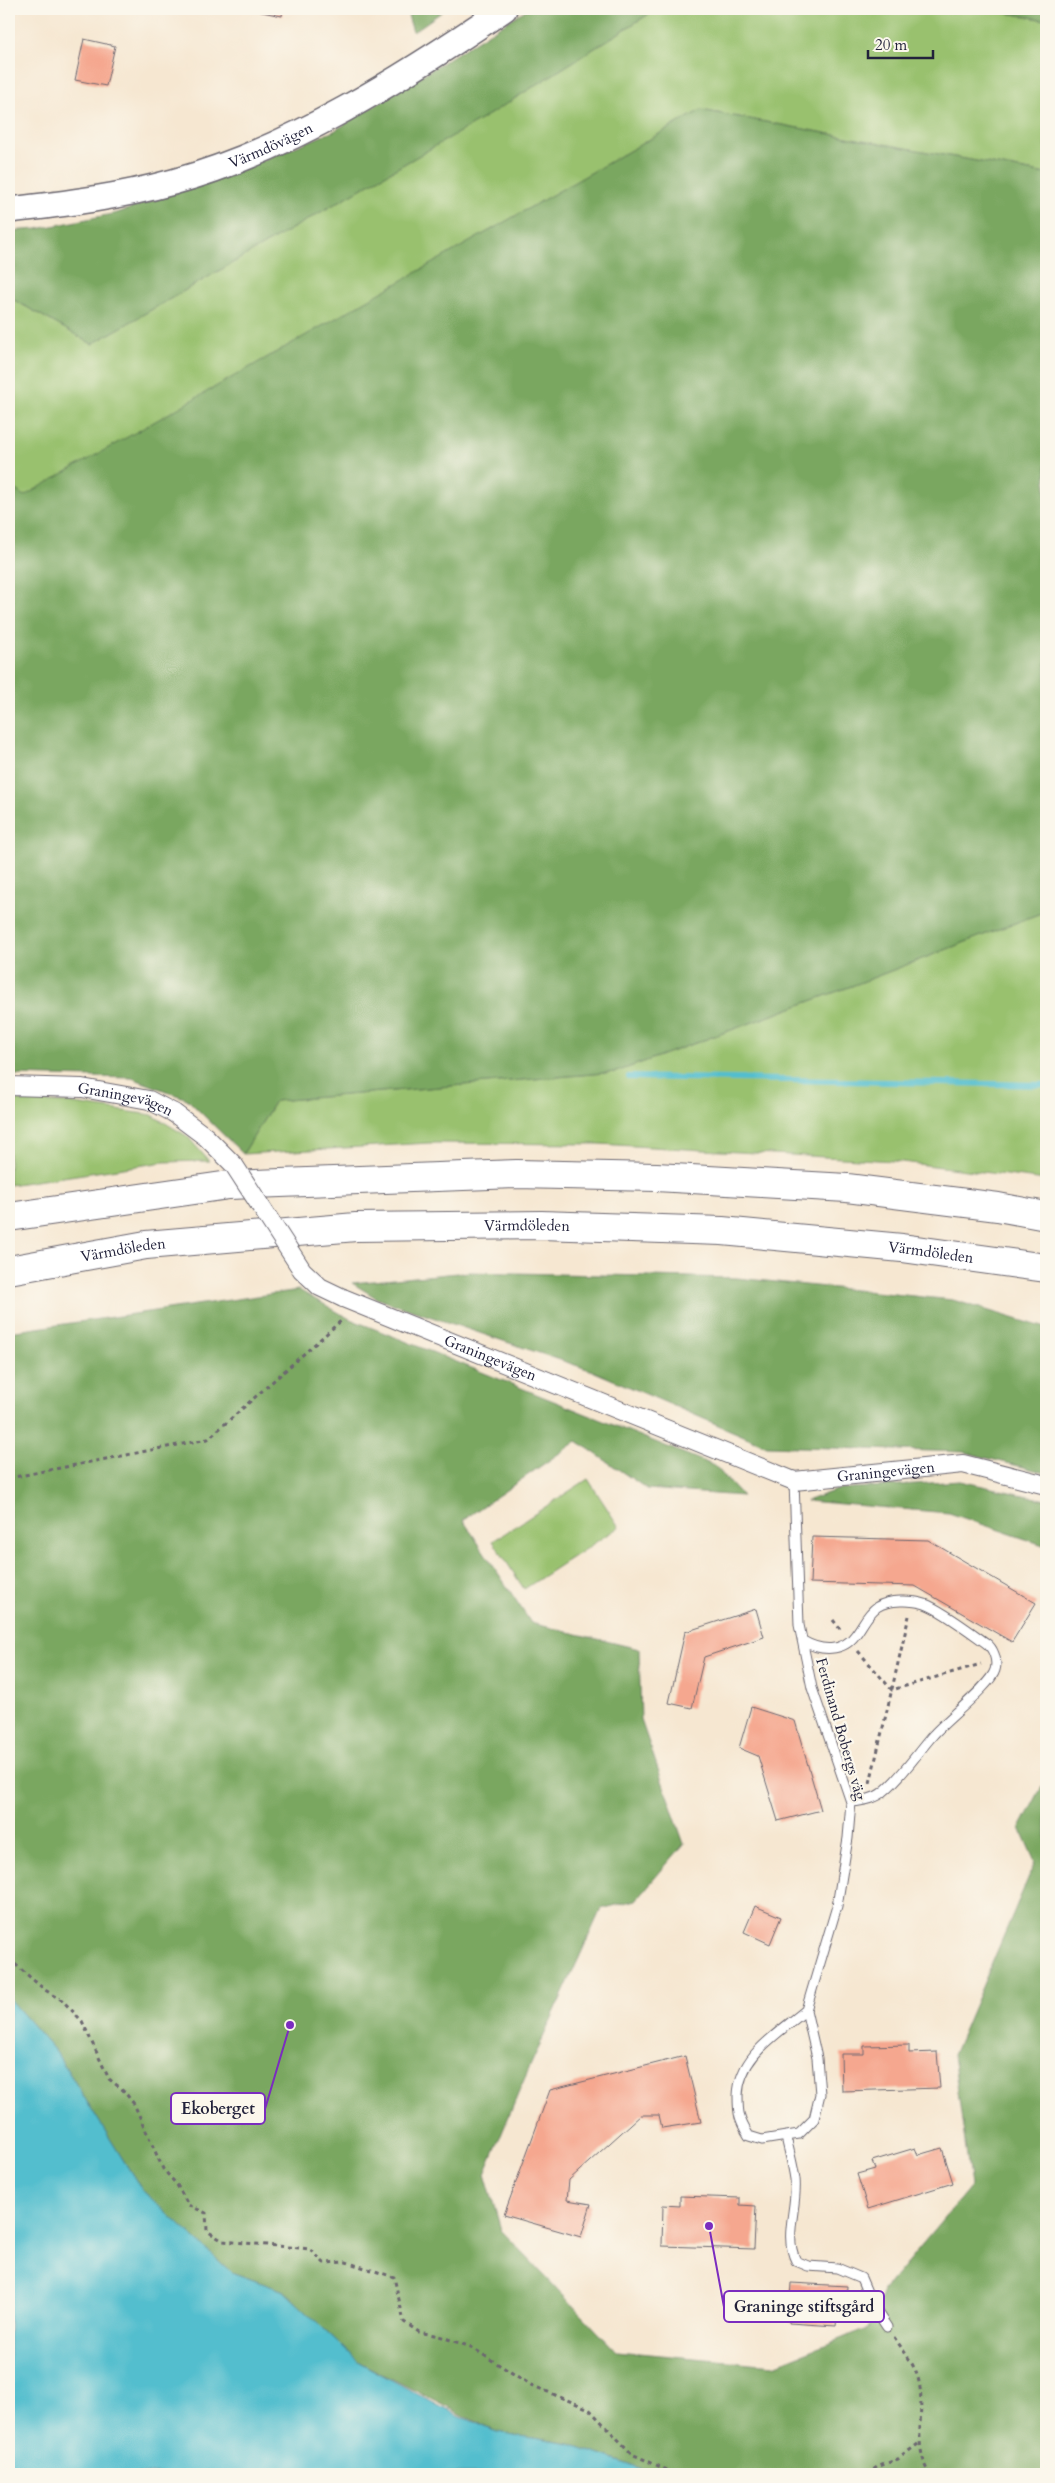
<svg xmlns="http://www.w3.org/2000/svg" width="1055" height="2483" viewBox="0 0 1055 2483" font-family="Cardo,serif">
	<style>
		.green { fill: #99c16e; stroke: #5e7254 }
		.forest { fill: #7aa761; stroke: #4e644e }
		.water { fill: #53bece; stroke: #3a7084 }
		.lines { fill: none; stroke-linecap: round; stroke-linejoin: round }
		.stream { stroke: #53bece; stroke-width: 6 }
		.building { fill: #f5a78f }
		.service-casing { stroke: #6c6770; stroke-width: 11 }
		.minor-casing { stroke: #6c6770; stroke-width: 20 }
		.secondary-casing { stroke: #6c6770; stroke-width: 28 }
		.motorway-casing { stroke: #6c6770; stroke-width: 30 }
		.path { stroke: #6c6770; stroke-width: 3; stroke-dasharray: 4 4; stroke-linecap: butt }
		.service { stroke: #fff; stroke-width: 9 }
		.minor { stroke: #fff; stroke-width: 18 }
		.secondary { stroke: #fff; stroke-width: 25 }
		.motorway { stroke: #fff; stroke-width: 28 }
		.minor-bridge-casing { stroke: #6c6770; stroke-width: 20; stroke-linecap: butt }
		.minor-bridge { stroke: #fff; stroke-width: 18 }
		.labels { text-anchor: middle; stroke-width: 4.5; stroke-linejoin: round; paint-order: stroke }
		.street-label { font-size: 15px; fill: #22223b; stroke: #fbf7ec }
		.leader { fill: none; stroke: #7b2cbf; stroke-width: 2 }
		.callout-dot { fill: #7b2cbf; stroke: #fbf7ec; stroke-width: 2 }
		.callout { fill: #fbf7ec; stroke: #7b2cbf; stroke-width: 2 }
		.callout-label { font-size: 16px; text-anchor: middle; font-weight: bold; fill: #22223b }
	</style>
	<rect width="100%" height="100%" fill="#fbf7ec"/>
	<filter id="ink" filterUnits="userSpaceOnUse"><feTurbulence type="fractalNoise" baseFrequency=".02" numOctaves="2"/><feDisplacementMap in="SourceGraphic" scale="10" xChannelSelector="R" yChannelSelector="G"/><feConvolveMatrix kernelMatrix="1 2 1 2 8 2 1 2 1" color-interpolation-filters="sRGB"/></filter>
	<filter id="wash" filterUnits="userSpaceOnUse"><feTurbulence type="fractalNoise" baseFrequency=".0096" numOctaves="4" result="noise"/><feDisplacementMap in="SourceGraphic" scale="20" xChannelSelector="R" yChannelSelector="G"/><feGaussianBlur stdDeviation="1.12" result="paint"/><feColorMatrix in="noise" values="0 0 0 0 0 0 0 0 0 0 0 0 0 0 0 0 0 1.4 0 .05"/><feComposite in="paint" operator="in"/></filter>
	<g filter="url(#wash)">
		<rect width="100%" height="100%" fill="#f6e7d1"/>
		<path class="green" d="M657,9H984L1046,20V174L701,110L24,497L9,485V297L92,344L482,119Z
			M1046,911V1180L894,1161L599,1144L429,1143L243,1154L275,1101L616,1072L849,987Z
			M9,1100L68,1103L152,1115L187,1136L209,1161L164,1162L9,1185Z
			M588,1479L619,1527L524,1589L493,1541Z"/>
		<path class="forest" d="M406,9H446L413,32Z
			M527,9H657L482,119L92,344L9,297V231L37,229L117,213L221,177L334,131Z
			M985,9H1046V20Z
			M701,110L1046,174V911L849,987L616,1072L275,1101L243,1154L187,1099L132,1078L9,1075V485L24,496Z
			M468,1272L737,1278L953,1300L1046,1328V1473L963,1452L767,1446L590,1370L378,1299L352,1283Z
			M299,1290L350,1319L715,1466L742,1496L647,1489L577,1441L463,1520L531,1623L639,1649L641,1720L684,1844L636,1900L601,1909L523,2082L485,2174L501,2230L616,2351L774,2365L868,2328L883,2291L971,2186L953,2055L1035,1862L1020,1828L1046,1779V2474H654L570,2444L496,2432L359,2362L284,2291L231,2272L142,2190L56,2052L9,1998V1332Z
			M960,1481L1046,1500V1546L949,1513L806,1501L839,1489Z"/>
		<path class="water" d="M9,1998L56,2052L142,2190L231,2272L284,2291L359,2362L441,2407L496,2432L570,2444L653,2474H9Z"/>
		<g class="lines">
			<path class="stream" d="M629,1077L1046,1085"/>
		</g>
		<g id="blocks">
			<path class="building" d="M247,9H283L282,16Z
				M84,39L115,46L106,86L75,80Z
				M812,1537L928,1540L1036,1603L1012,1642L915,1586L810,1583Z
				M756,1609L764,1637L704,1657L692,1708L669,1703L685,1632Z
				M751,1707L795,1721L821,1810L778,1821L758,1756L739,1748Z
				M755,1906L781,1917L770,1944L744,1932Z
				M909,2045V2053L937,2052L940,2088L842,2091L841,2054H864V2046Z
				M685,2056L701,2122L662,2128L659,2115H641L569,2180L567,2200L591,2204L581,2237L504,2215L550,2090Z
				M915,2148L918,2155L942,2148L953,2183L868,2209L857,2174L875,2169L872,2161Z
				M680,2196L740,2198V2205L756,2206L754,2249L662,2246L663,2205L680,2206Z
				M791,2283L847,2286L845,2317L837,2316L836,2326L789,2323Z"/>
		</g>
	</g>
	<g filter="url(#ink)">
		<use href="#blocks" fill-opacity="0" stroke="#6c6770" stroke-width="1"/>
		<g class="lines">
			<g class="service-casing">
				<path id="service" d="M794,1481L799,1625L812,1688L851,1802L848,1838L837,1906L806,2010L817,2058L820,2094L814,2119L799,2134L762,2140L749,2136C739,2120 738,2114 738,2096C739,2055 778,2034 806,2010
					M803,1641C820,1651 843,1653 856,1634C863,1625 867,1614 877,1607C889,1599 912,1600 925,1604C940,1609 972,1633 986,1643C993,1648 998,1660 995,1670C991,1685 946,1720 933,1735C917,1753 902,1777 883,1792C875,1799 862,1801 851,1802
					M786,2137C789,2151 793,2165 795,2179C798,2207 783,2235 796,2261L808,2266L837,2268L861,2278L873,2306L887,2327"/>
			</g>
			<g class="minor-casing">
				<g id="minor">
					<path id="s1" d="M9,1086L82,1088L149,1100L174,1113"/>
					<path id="s2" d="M343,1298L794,1481L963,1464L1046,1485"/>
				</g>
			</g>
			<g class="secondary-casing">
				<g id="secondary">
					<path id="s3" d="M9,210C64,204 119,197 173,182C288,151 406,76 504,9"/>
				</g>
			</g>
			<g class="motorway-casing">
				<g id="motorway">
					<path d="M9,1217L229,1185L517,1174L656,1177L847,1188L998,1207L1046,1216"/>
					<path id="s4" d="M9,1270L146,1245L356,1227L541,1225L722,1231L902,1248L1046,1268"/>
				</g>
			</g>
			<path class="path" d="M9,1478L208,1439L343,1319
				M833,1620L840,1629
				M858,1651L892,1690L981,1664
				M870,1783L909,1616
				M9,1959L45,1990L62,2000L82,2021L109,2079L123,2090L134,2104L163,2169L177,2185L188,2205L206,2213L207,2231L223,2241L310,2249L324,2263L346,2262L394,2277L404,2322L419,2332L439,2336L471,2347L531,2385L589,2409L632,2454L676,2474
				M894,2337C905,2353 918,2368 920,2388C924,2418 912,2448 931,2474
				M867,2474L877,2467L898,2459L918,2444"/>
			<use href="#service" class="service"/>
			<use href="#minor" class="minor"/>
			<use href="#secondary" class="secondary"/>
			<use href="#motorway" class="motorway"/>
			<g class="minor-bridge-casing">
				<path id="minor-bridge" d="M174,1113L206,1137L234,1165L302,1270L320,1287L343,1298"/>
			</g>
			<use href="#minor-bridge" class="minor-bridge"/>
		</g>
	</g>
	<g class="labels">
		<g class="street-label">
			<text dy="5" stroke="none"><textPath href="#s3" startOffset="271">Värmdövägen</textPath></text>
			<text dy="5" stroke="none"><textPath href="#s1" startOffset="118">Graningevägen</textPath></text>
			<text dy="5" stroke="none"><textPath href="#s4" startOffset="521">Värmdöleden</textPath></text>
			<text dy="5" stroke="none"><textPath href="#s4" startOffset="116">Värmdöleden</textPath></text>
			<text dy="5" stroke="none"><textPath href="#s4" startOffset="926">Värmdöleden</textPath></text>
			<text dy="5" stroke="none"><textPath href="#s2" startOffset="159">Graningevägen</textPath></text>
			<text dy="5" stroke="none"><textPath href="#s2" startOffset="579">Graningevägen</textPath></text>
			<text transform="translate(841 1729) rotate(74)" y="5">Ferdinand Bobergs väg</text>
		</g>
	</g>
	<path class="leader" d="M290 2025L265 2109M709 2226L724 2307"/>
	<g class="callout-dot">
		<circle cx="290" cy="2025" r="5"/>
		<circle cx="709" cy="2226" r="5"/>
	</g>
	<g class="callout">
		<rect x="171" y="2093" width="94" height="31" rx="5"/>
		<rect x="724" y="2291" width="160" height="31" rx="5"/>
	</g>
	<g class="callout-label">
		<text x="218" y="2114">Ekoberget</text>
		<text x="804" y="2312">Graninge stiftsgård</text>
	</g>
	<rect width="1055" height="2483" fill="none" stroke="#fbf7ec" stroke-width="30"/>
	<path d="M868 50v8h65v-8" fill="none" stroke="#22223b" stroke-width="2.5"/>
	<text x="875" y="50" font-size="15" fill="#22223b" stroke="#fbf7ec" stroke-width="4" paint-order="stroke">20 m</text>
</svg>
